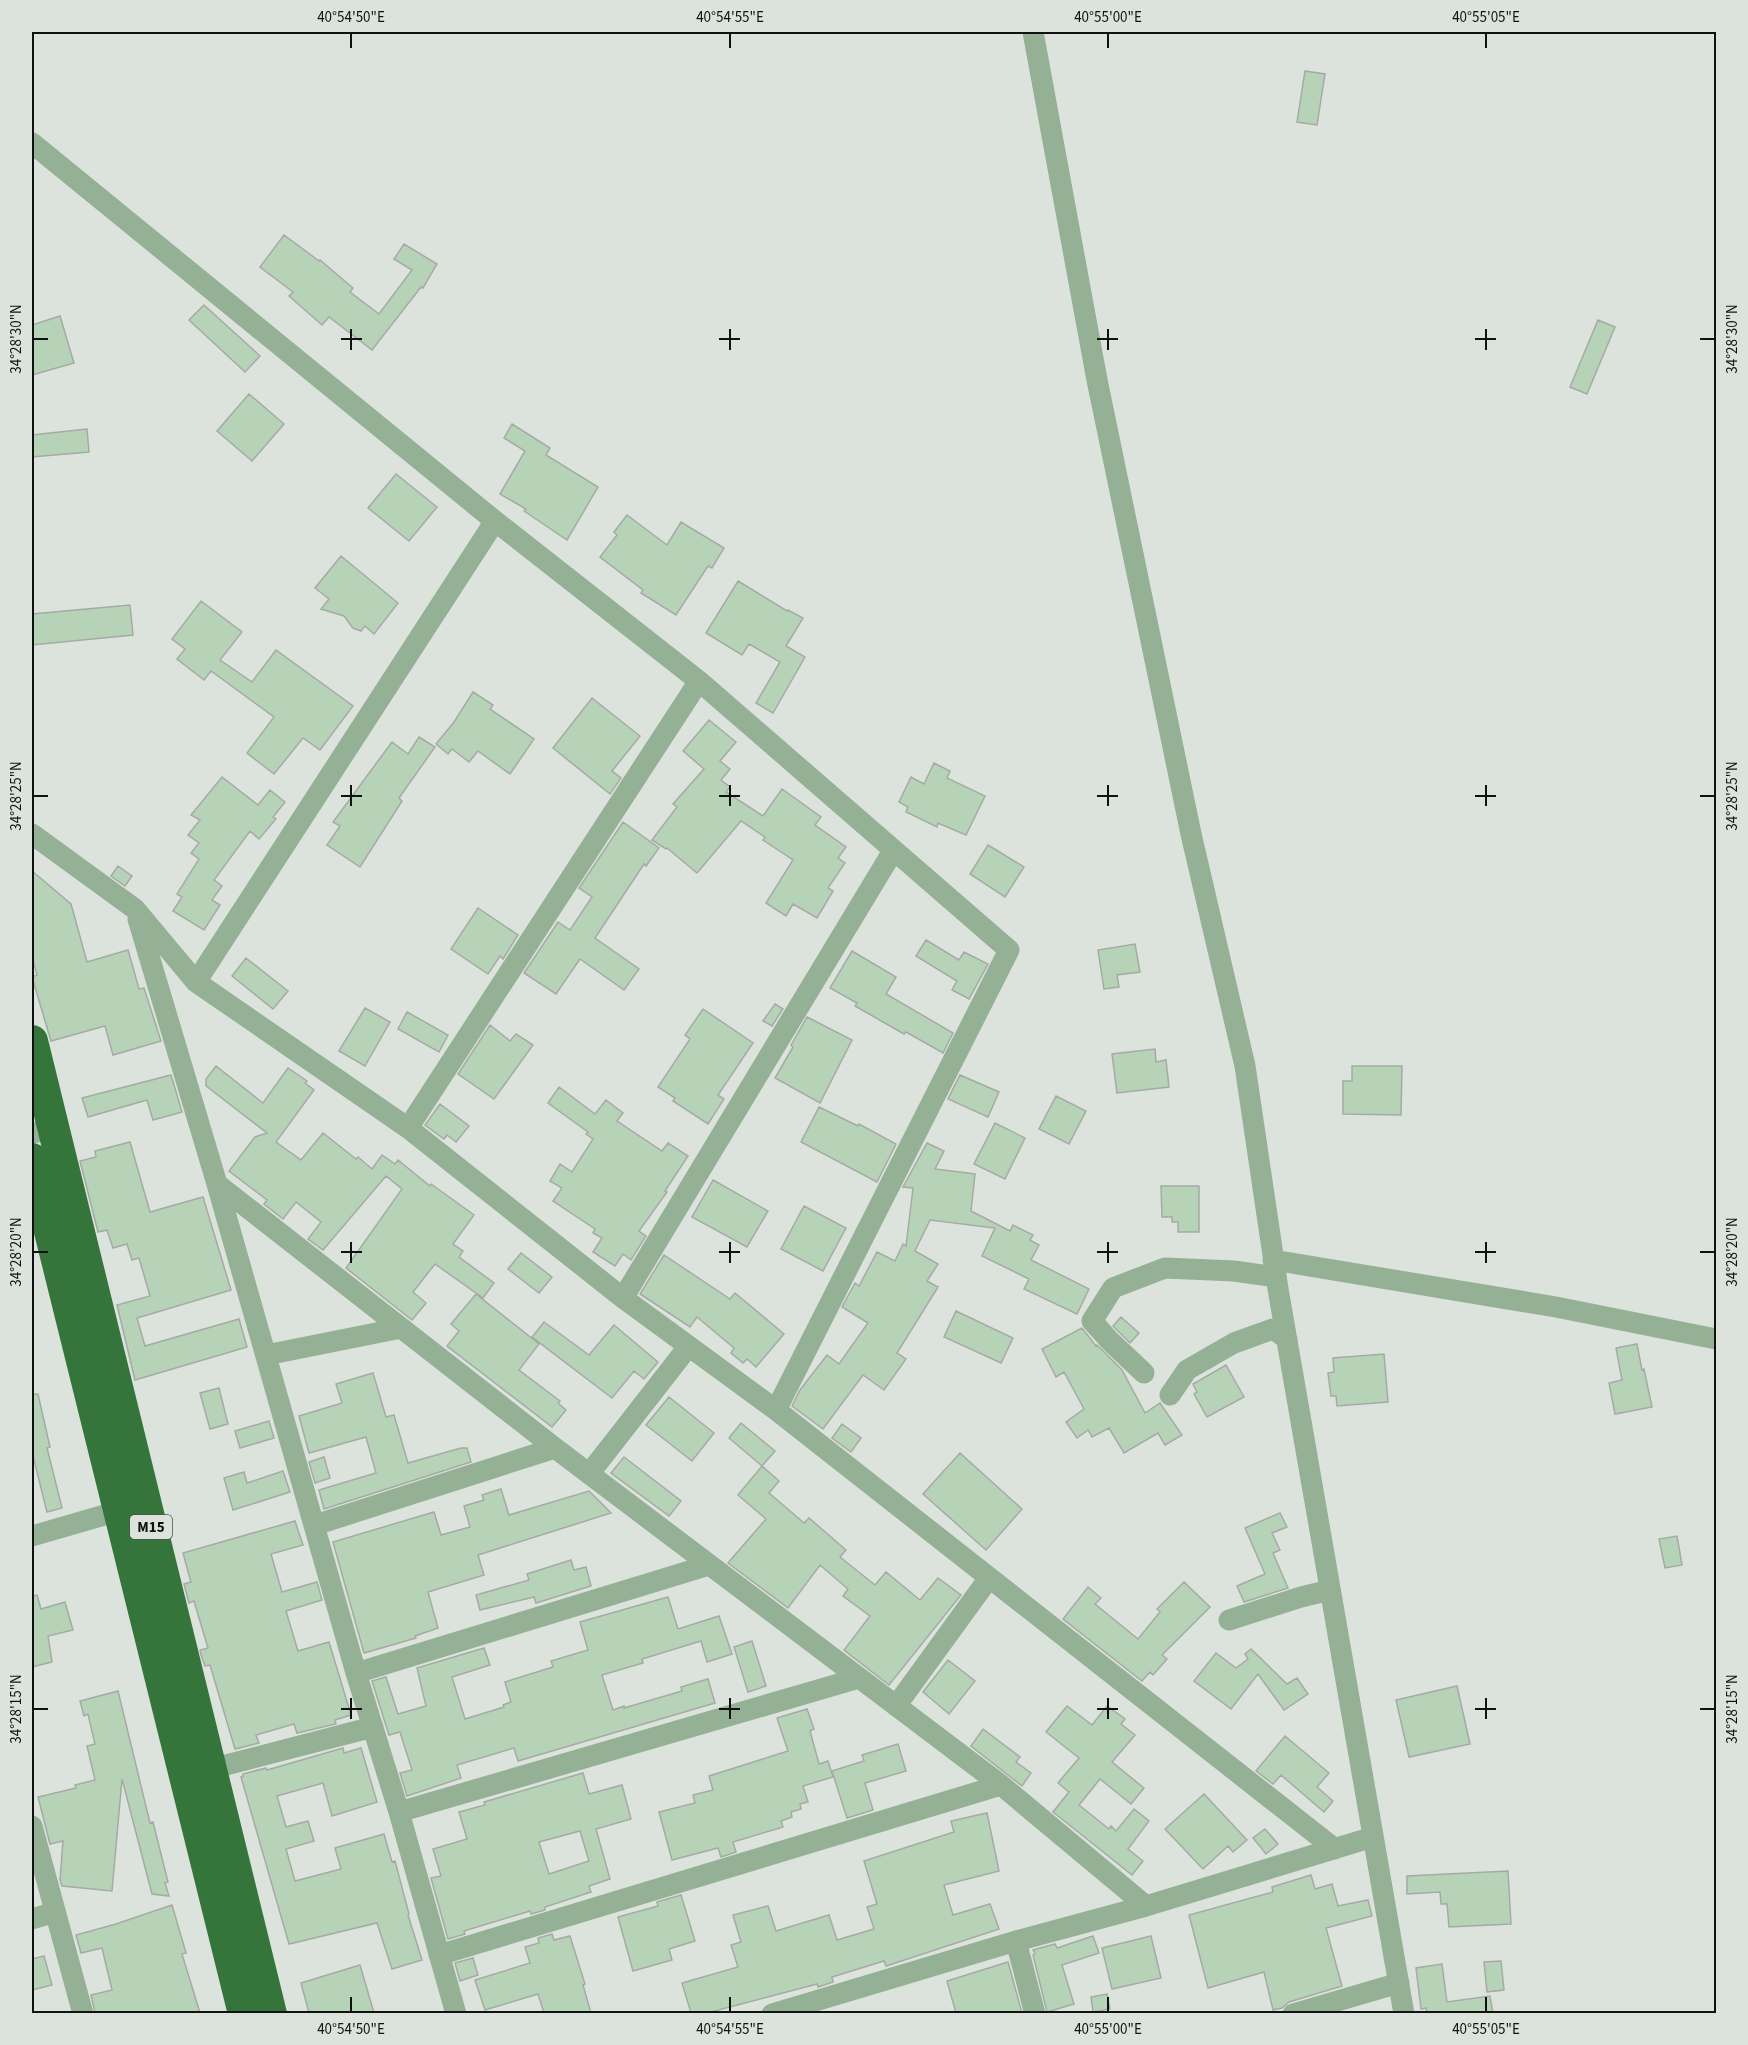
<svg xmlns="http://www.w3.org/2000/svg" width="1748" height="2045" viewBox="0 0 1748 2045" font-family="'Source Sans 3',sans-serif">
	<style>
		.building { fill: #b6d3b7; stroke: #a4aba5; stroke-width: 1.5; fill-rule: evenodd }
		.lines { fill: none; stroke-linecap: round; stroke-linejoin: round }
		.minor { stroke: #94b095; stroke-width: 21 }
		.highway { stroke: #35753c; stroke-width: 32 }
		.ticks { fill: none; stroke: #0f1210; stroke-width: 2 }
		.labels { text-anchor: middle; stroke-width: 4.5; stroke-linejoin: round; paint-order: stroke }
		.shield { fill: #dce3dc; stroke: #4c514d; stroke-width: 1.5 }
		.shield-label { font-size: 15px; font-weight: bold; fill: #0f1210 }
		.neatline { fill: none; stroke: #0f1210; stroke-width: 2 }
		.ticks-label { font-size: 15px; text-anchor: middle; fill: #0f1210 }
	</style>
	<rect width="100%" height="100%" fill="#dce3dc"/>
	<path class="building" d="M1305,71L1325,74L1317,125L1297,122Z
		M284,235L319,261L320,260L353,288L350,292L379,314L412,270L394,259L404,244L437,264L423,288L421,287L372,350L329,317L322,325L289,296L293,292L260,267Z
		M204,305L260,356L245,372L189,320Z
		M60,316L74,363L32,375V325Z
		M1598,320L1615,327L1587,394L1570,387Z
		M249,394L284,424L252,461L217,431Z
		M512,424L550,448L546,455L598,487L567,540L524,511L526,509L500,494L525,451L504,438Z
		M87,429L89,452L32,457V435Z
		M396,474L437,507L409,541L368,508Z
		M627,515L667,545L681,522L724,548L712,568L708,566L676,615L641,593L643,590L600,557L617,535L614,532Z
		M341,556L398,603L374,634L365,626L361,631L353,628L344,616L321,609L329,599L315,588Z
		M738,581L787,611L788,610L803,618L786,646L805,657L773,713L756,703L780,662L749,644L742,655L706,633Z
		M201,601L242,632L220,660L252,682L276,650L353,706L320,750L303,738L274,774L247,753L274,717L211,671L204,680L177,659L185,649L172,639Z
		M130,605L133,635L32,645V614Z
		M473,692L493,705L490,709L534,739L510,774L478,751L469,762L452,749L448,754L436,744L454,722Z
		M592,698L640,736L612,771L621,778L610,794L553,748Z
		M709,720L736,742L720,761L730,769L721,780L730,787L726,792L763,816L782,789L821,817L815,825L846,847L838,858L845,863L828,888L833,891L817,918L793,904L786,916L766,903L793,860L763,840L765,837L741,821L697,873L667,848L666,849L652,840L677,807L673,804L704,769L683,751Z
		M419,737L435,747L399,798L402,801L360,867L327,845L340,826L333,822L392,742L408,754Z
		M934,763L950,771L947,778L985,796L966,835L938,823L937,827L906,812L908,807L899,802L911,777L924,784Z
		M222,777L258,805L270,790L285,802L273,817L276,819L259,839L250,831L214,880L222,886L212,900L220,905L204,930L173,911L182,897L177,894L199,859L191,853L199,843L188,835L200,820L191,815Z
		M623,822L659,848L646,866L644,864L595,938L639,969L624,990L580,959L556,994L524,973L558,922L570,930L592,897L579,888Z
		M988,845L1024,867L1005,897L970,874Z
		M118,866L132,876L125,886L111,876Z
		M32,871L71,904L87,962L128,950L139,989L144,988L161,1041L113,1055L105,1026L51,1041L32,977L37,975L32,956Z
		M478,908L518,935L503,959L500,956L488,974L451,949Z
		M926,940L959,960L964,952L988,964L969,999L952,990L957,981L916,956Z
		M1135,944L1140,972L1117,975L1119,987L1104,989L1098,950Z
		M852,951L896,977L886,994L953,1033L943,1053L906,1032L904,1034L855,1006L857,1003L830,988Z
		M246,958L288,991L273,1009L232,976Z
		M775,1004L783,1009L772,1026L763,1021Z
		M365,1008L390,1022L365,1066L339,1051Z
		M703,1009L753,1043L718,1095L724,1099L708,1124L673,1101L675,1098L658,1087L690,1039L685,1035Z
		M407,1012L448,1035L439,1052L398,1029Z
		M807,1017L852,1040L820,1103L775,1078L793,1047L791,1045Z
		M490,1025L510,1041L516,1034L533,1045L494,1099L458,1074Z
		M1155,1049L1156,1062L1166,1060L1169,1087L1117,1093L1112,1054Z
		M216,1066L263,1103L288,1068L307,1081L305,1083L314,1090L276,1142L301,1160L323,1133L356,1159L358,1157L372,1169L382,1155L395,1164L398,1160L430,1186L431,1184L474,1215L453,1244L463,1251L459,1257L494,1283L483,1298L435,1264L413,1292L426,1303L412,1320L346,1268L402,1189L386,1176L323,1250L308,1239L321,1222L296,1202L283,1219L264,1204L267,1200L229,1171L255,1137L267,1133L206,1086V1079Z
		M1352,1066H1402L1401,1115L1343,1114V1081H1352Z
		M171,1075L182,1112L153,1120L147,1100L88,1117L82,1098Z
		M960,1075L999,1092L988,1117L948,1099Z
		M559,1087L595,1114L606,1100L623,1113L617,1121L662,1151L668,1143L688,1156L665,1191L667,1192L639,1231L646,1236L631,1260L623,1254L615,1266L593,1252L602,1238L593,1233L595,1229L553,1201L562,1188L550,1181L560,1164L572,1172L593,1139L586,1134L588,1132L548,1103Z
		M1056,1096L1086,1111L1069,1144L1039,1129Z
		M440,1104L469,1126L456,1142L447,1135L444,1139L425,1125Z
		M819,1107L858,1126L859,1124L896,1144L877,1182L801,1142Z
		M995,1123L1025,1138L1005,1179L974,1164Z
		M130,1142L150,1212L203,1197L231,1290L137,1318L145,1346L239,1319L247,1347L135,1380L117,1305L150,1296L139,1258L132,1260L127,1244L113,1248L107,1230L98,1232L80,1161L96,1157L95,1151Z
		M927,1143L944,1151L935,1169L975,1174L971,1211L1010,1231L1013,1225L1033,1235L1030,1240L1039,1245L1031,1260L1089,1289L1077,1314L1024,1289L1029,1279L982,1256L995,1228L930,1220L915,1251L938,1264L927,1281L938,1287L897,1353L906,1359L884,1390L863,1375L823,1429L792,1406L800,1390L827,1355L839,1364L868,1323L842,1307L855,1283L859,1286L877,1252L895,1261L903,1244L906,1246L913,1188L903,1187Z
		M713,1180L768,1211L747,1247L692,1217Z
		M1161,1186H1199V1232H1178V1222H1172V1217H1162Z
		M804,1206L846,1228L823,1271L781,1249Z
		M521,1253L552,1277L539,1293L508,1269Z
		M664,1255L730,1299L735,1293L784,1334L756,1367L747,1359L743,1363L731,1353L734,1348L697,1317L690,1327L640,1294Z
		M476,1294L539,1344L519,1370L560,1401L558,1403L566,1410L552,1427L447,1346L459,1331L451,1324Z
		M956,1311L1013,1338L1001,1363L944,1337Z
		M1121,1317L1139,1333L1130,1343L1113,1326Z
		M544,1322L589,1355L614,1325L658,1362L644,1379L634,1371L612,1398L532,1337Z
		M1082,1328L1096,1346L1097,1345L1122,1370L1145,1413L1160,1403L1182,1435L1165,1445L1158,1433L1124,1453L1109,1428L1092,1437L1088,1430L1077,1438L1066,1422L1084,1409L1064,1372L1056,1377L1042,1349Z
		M1637,1344L1642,1370L1644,1369L1652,1407L1615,1414L1609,1383L1622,1380L1616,1348Z
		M1384,1354L1388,1402L1337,1406L1336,1396H1331L1328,1373L1334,1372L1333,1358Z
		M1226,1365L1244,1397L1207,1417L1194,1394L1197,1392L1193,1384Z
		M373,1373L386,1417L394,1415L408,1463L461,1448H467L471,1462L324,1509L319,1490L376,1473L366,1437L309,1453L299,1416L342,1403L336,1384Z
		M219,1388L228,1424L210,1429L200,1393Z
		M32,1394H38L50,1447L47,1448L62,1508L47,1512L32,1452Z
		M669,1397L714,1433L692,1461L646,1425Z
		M269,1421L274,1438L240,1448L235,1431Z
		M741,1423L775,1451L762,1466L729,1438Z
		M842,1424L861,1438L851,1452L832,1438Z
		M960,1453L1022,1509L986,1550L923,1494Z
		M324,1457L330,1478L315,1483L309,1462Z
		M624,1457L681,1501L669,1516L611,1473Z
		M762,1466L779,1481L769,1493L804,1523L809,1518L846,1550L840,1557L875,1585L886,1572L920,1600L938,1578L961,1595L889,1685L844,1650L870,1616L843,1596L848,1589L820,1565L788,1608L728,1563L766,1519L738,1495Z
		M283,1471L290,1492L233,1510L224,1478L244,1472L247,1483Z
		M501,1489L509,1515L589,1491L611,1513L478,1555L484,1575L428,1592L438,1628L415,1636L416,1638L364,1653L333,1542L434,1512L441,1535L470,1527L464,1506L484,1500L482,1495Z
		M1280,1513L1287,1527L1272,1533L1280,1550L1273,1553L1288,1588L1244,1602L1237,1586L1265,1574L1245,1528Z
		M295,1521L303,1545L271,1554L282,1592L317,1582L322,1600L286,1611L298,1651L329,1642L351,1715L335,1720L336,1724L297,1733L294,1724L256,1735L259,1743L235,1749L210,1665L205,1666L201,1655L200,1650L208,1648L194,1601L189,1603L184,1584L191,1582L183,1553Z
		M1677,1536L1682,1565L1665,1568L1659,1539Z
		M571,1560L574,1570L586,1567L591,1586L536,1603L534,1597L480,1610L476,1595L529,1580L527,1574Z
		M1184,1582L1210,1607L1162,1655L1167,1659L1153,1675L1150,1672L1142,1681L1063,1619L1088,1587L1101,1598L1095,1604L1138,1639L1160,1612L1157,1609Z
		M37,1595L41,1609L65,1602L73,1630L48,1636L52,1662L32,1667V1596Z
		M668,1597L678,1629L719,1616L732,1654L707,1662L701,1641L642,1659L643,1663L602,1675L613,1710L624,1706V1708L682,1691L681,1687L708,1679L715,1703L518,1761L514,1748L457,1765L461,1778L407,1796L400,1773L412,1770L400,1732L389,1735L372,1681L386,1677L398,1714L426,1706L417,1668L484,1648L490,1665L452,1677L465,1719L504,1707L503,1705L511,1702L505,1682L553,1667L551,1661L588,1650L580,1622Z
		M752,1641L766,1686L748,1692L734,1647Z
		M1251,1649L1287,1684L1297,1678L1308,1694L1284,1710L1258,1674L1231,1709L1194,1681L1216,1653L1236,1668L1248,1659L1245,1654Z
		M948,1660L975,1681L949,1714L923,1692Z
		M1457,1686L1470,1744L1409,1757L1396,1700Z
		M118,1691L150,1823L153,1822L168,1882L165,1883L169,1896L152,1894L122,1779L112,1891L62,1886L60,1880L63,1841L50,1844L38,1797L76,1788L75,1785L95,1780L87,1746L95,1744L88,1714L84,1716L80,1701Z
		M1067,1706L1092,1725L1107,1706L1125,1719L1121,1724L1135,1735L1112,1762L1144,1788L1131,1804L1100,1779L1079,1805L1109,1829L1111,1826L1116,1831L1134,1809L1149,1821L1128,1849L1143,1861L1132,1875L1053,1812L1069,1792L1058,1783L1079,1758L1046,1732Z
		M807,1709L814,1729L810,1731L819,1764L828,1761L833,1777L803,1786L808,1802L800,1804L801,1809L791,1812L792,1817L781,1821L783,1827L733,1842L736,1852L721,1857L718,1848L672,1860L659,1812L695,1803L693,1795L713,1790L709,1776L788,1751L777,1718Z
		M983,1729L1020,1757L1016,1762L1031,1773L1022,1786L971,1746Z
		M1285,1736L1329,1773L1317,1787L1333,1801L1324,1812L1281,1775L1273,1784L1256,1771Z
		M898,1744L906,1771L865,1783L873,1810L847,1818L832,1771L864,1761L862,1755Z
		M343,1748L344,1753L361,1748L377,1802L332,1816L323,1783L277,1796L286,1827L308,1821L314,1841L286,1849L295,1881L341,1869L335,1848L384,1834L392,1862L395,1861L409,1914L408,1915L422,1960L392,1969L377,1923L289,1944L241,1777L243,1776V1774L266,1768L267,1770Z
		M583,1773L589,1794L622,1785L631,1819L596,1829L610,1879L589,1886L591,1892L545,1907V1910L531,1914L530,1911L464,1931L465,1934L448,1939L431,1878L441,1876L433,1849L467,1839L459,1812L485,1805L484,1802ZM580,1831L589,1861L549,1874L539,1842Z
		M1204,1794L1247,1840L1233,1852L1228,1846L1203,1869L1165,1829Z
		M987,1813L999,1871L944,1885L953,1915L990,1904L999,1929L886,1966L884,1961L832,1977L833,1982L818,1987L817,1984L707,2013H691L682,1983L738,1967L731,1945L741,1942L733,1915L768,1906L776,1931L829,1915L837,1940L874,1929L867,1907L877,1904L864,1861L954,1832L951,1821Z
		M1265,1829L1278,1844L1266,1854L1253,1838Z
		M1508,1871L1511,1924L1449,1927L1447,1904H1441L1440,1892L1407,1894V1876Z
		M1311,1875L1315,1889L1332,1884L1338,1906L1368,1900L1372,1916L1326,1928L1342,1986L1289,2002L1282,2008L1273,2010L1264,1972L1208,1988L1189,1915L1273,1892L1272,1887Z
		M681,1895L695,1941L669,1949L672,1960L633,1971L618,1917L658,1906L657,1902Z
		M172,1905L186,1953L182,1954L200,2013H95L91,1995L112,1990L102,1948L81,1953L76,1935L116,1924Z
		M552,1934L554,1940L570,1936L585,1984L583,1985L591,2013H544L538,1994L485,2010L475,1980L530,1963L525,1947L539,1943L538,1938Z
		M1093,1936L1099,1953L1062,1965L1074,2004L1047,2012L1033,1955L1035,1954L1033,1950L1055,1944L1057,1948Z
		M1151,1936L1161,1978L1112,1989L1102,1948Z
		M44,1956L52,1985L32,1990V1959Z
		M473,1958L478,1975L460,1981L455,1963Z
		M1501,1961L1504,1990L1487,1992L1484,1962Z
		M1008,1962L1022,2013H956L947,1981Z
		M1442,1964L1447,2002L1490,1996L1493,2013H1427L1426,2008L1421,2009L1416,1968Z
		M360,1965L374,2013H309L301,1983Z
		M1107,1994L1110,2009L1093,2012L1091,1997Z"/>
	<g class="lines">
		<path class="minor" d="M1033,32L1097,380L1191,834L1245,1066L1278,1289L1404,2014
			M32,143L495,521L699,681L1009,950L776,1410
			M32,834L135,909L196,982L408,1128L623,1298L776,1410L1335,1849
			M138,919L217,1184L356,1673L399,1812L456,2014
			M196,982L495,521
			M408,1128L699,681
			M32,1133L53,1129
			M217,1184L555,1448L1001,1785L1146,1906
			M1273,1260L1556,1307L1716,1339
			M623,1298L893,851
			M266,1355L401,1328
			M1144,1373L1110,1341L1092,1321L1113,1288L1165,1268L1234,1271L1276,1277
			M1170,1395L1187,1370L1234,1343L1273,1329L1287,1339
			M589,1474L688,1347
			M315,1525L555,1448
			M32,1536L132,1507
			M1229,1620L1301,1597L1330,1590
			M356,1673L709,1565
			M896,1706L989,1578
			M199,1772L373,1727
			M399,1812L859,1678
			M32,1826L83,2014
			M32,1919L55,1912
			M1016,1941L1035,2014
			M439,1955L1001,1785
			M772,2014L1016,1941L1146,1906L1373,1837
			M1293,2014L1399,1983"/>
		<path class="highway" d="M32,1041L271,2014
			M32,1159L244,2014"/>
	</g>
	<path class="ticks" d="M351,33V48M730,33V48M1108,33V48M1486,33V48M351,329V350M730,329V350M1108,329V350M1486,329V350M33,339H48M341,339H362M719,339H740M1097,339H1118M1475,339H1496M1700,339H1715M351,785V806M730,785V806M1108,785V806M1486,785V806M33,796H48M341,796H362M719,796H740M1097,796H1118M1475,796H1496M1700,796H1715M351,1242V1263M730,1242V1263M1108,1242V1263M1486,1242V1263M33,1252H48M341,1252H362M719,1252H740M1097,1252H1118M1475,1252H1496M1700,1252H1715M351,1698V1719M730,1698V1719M1108,1698V1719M1486,1698V1719M33,1709H48M341,1709H362M719,1709H740M1097,1709H1118M1475,1709H1496M1700,1709H1715M351,1997V2012M730,1997V2012M1108,1997V2012M1486,1997V2012"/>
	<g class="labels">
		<rect class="shield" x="130" y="1515" width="42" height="24" rx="4.5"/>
		<g class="shield-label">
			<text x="151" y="1532">M15</text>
		</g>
	</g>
	<rect width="1748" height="2045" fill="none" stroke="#dce3dc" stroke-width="66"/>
	<rect x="33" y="33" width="1682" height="1979" class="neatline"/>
	<g class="ticks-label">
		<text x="351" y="22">40°54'50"E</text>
		<text x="730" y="22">40°54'55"E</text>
		<text x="1108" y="22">40°55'00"E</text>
		<text x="1486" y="22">40°55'05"E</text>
		<text transform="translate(16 339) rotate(-90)" y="5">34°28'30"N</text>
		<text transform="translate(1732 339) rotate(-90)" y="5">34°28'30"N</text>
		<text transform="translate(16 796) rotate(-90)" y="5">34°28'25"N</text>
		<text transform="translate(1732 796) rotate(-90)" y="5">34°28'25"N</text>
		<text transform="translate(16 1252) rotate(-90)" y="5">34°28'20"N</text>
		<text transform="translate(1732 1252) rotate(-90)" y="5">34°28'20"N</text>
		<text transform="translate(16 1709) rotate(-90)" y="5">34°28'15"N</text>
		<text transform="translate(1732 1709) rotate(-90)" y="5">34°28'15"N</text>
		<text x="351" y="2034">40°54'50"E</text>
		<text x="730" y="2034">40°54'55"E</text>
		<text x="1108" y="2034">40°55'00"E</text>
		<text x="1486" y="2034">40°55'05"E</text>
	</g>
</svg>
